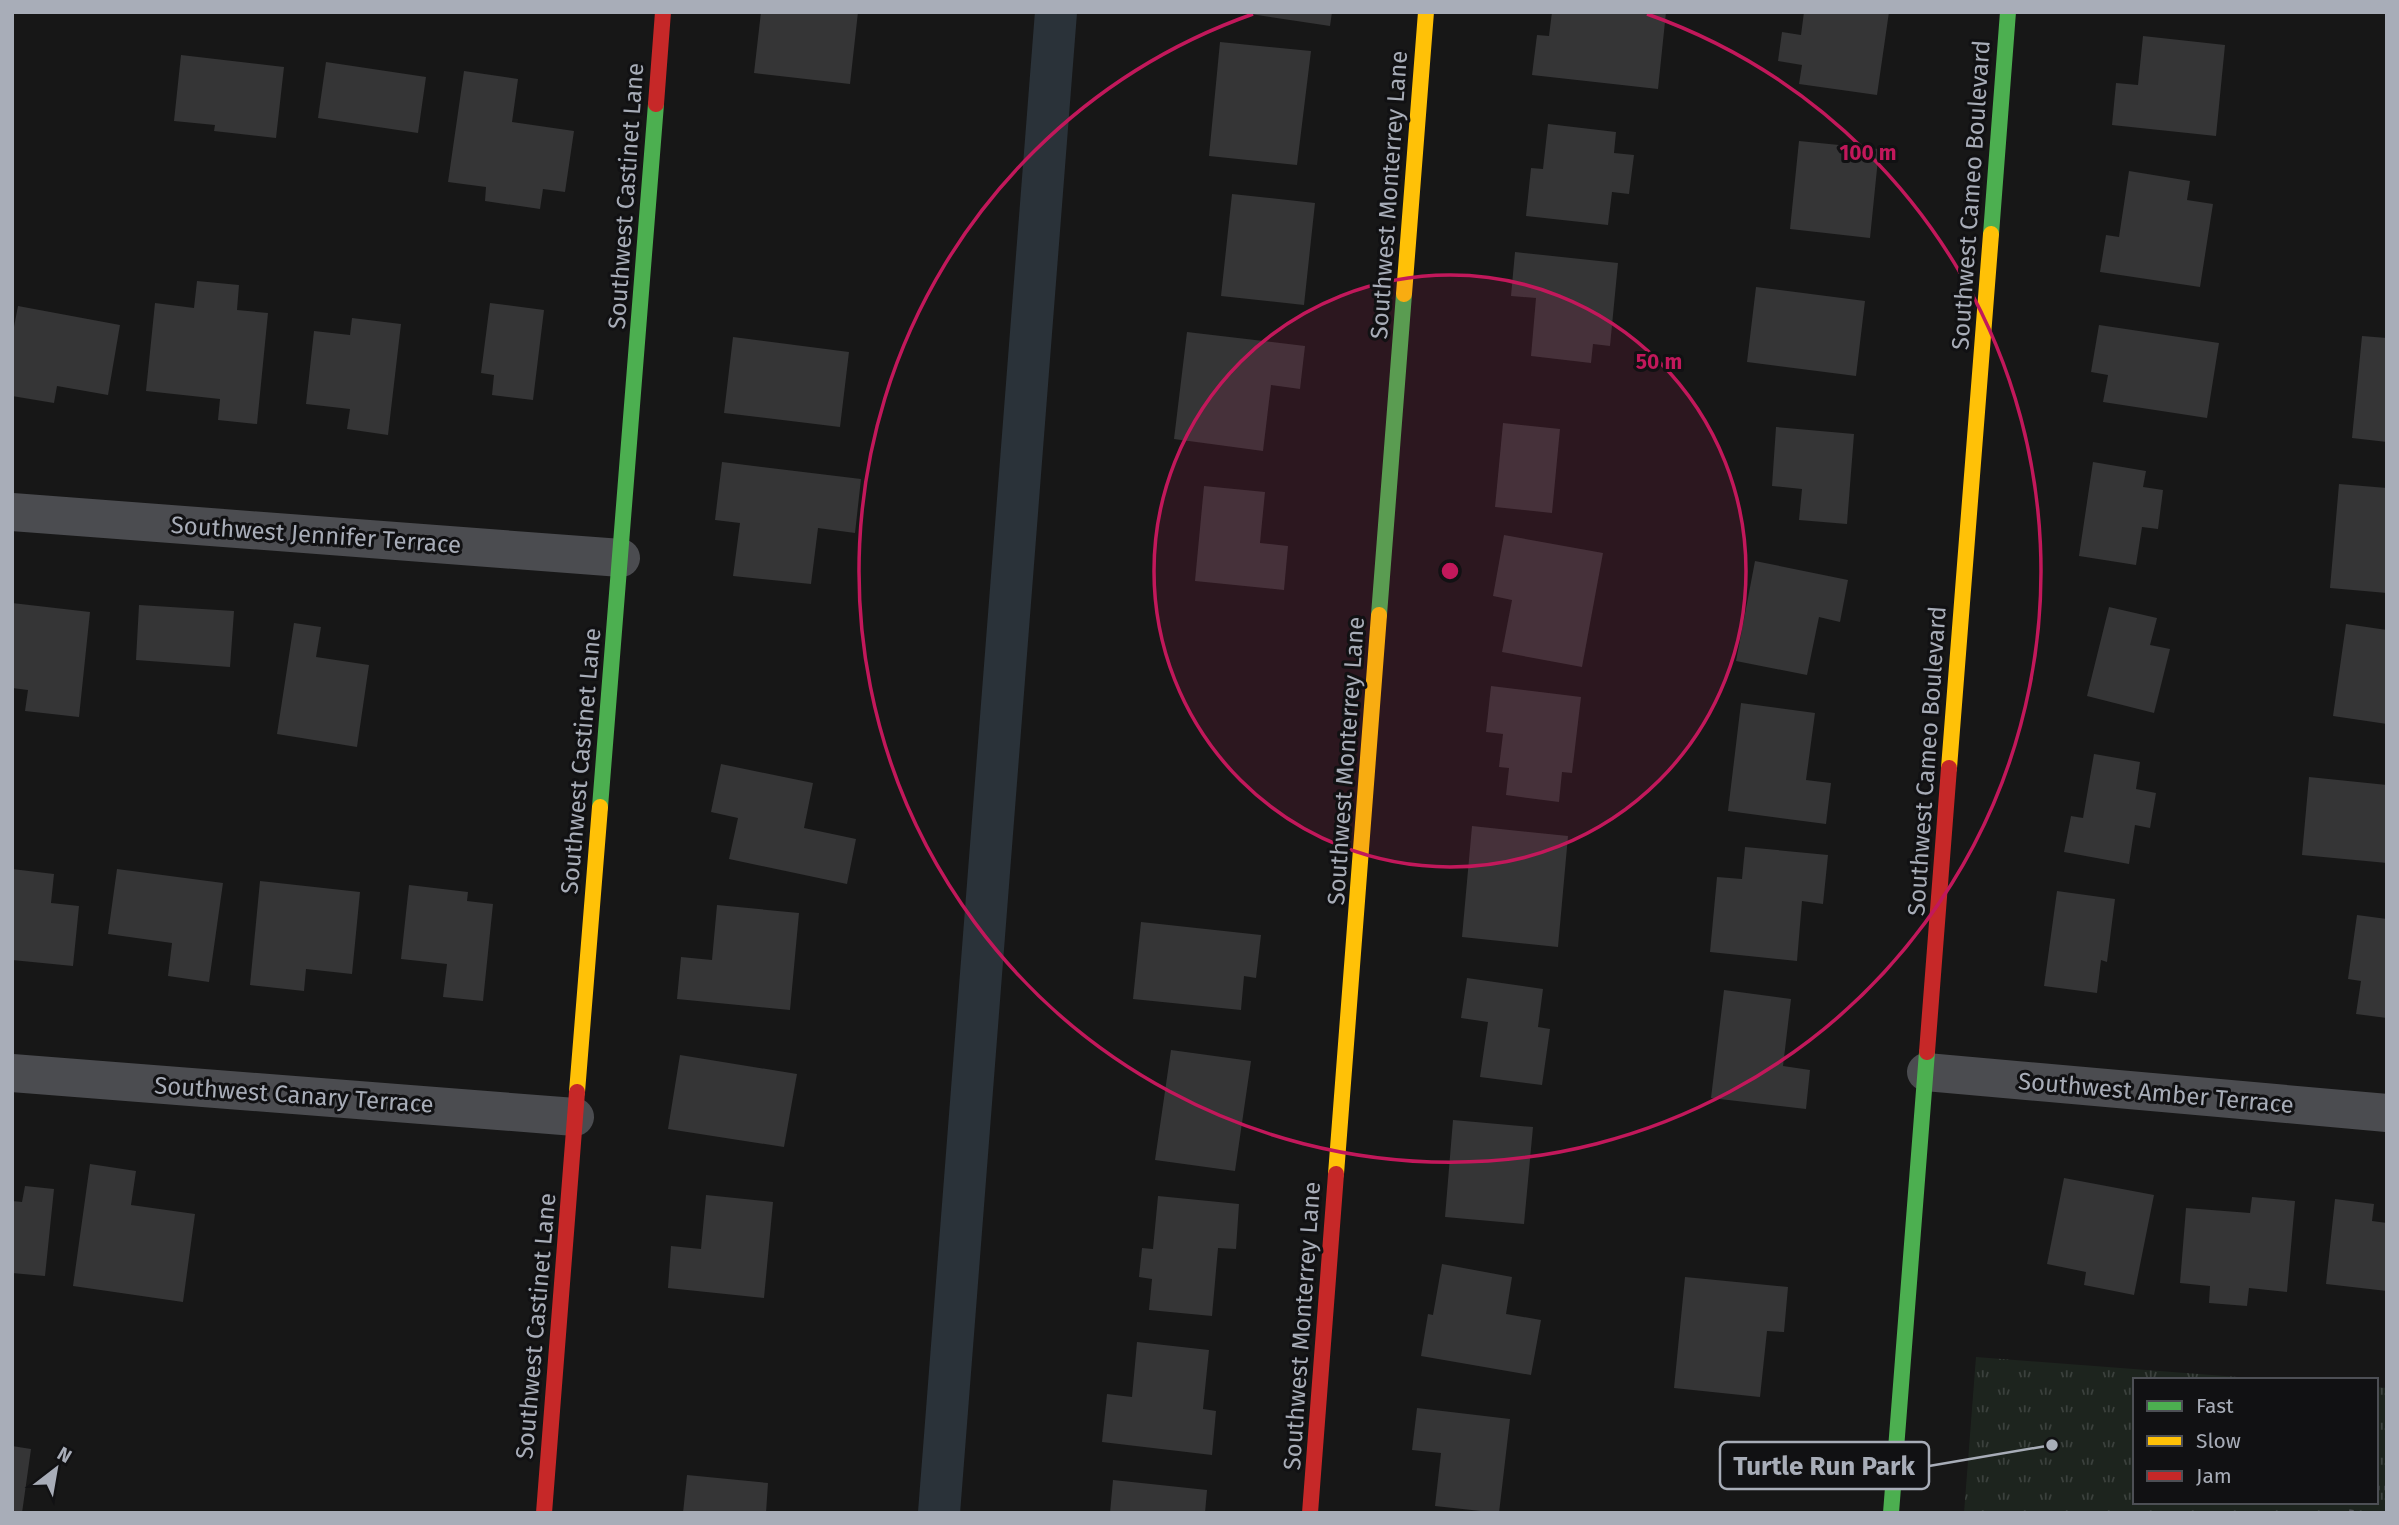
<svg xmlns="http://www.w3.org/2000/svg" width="2399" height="1525" viewBox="0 0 2399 1525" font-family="'Fira Sans',sans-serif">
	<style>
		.park { fill: url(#park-tufts) }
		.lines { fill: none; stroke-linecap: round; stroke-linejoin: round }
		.canal { stroke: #2a3239; stroke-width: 42 }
		.building { fill: #353536 }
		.path { stroke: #4d4e52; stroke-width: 4.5; stroke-dasharray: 3.5 5; stroke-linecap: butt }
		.street { stroke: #4b4c50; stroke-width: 38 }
		.fast { stroke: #4caf50; stroke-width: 16 }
		.slow { stroke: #ffc107; stroke-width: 16 }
		.jam { stroke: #c62828; stroke-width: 16 }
		.ring { fill: none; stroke: #c2185b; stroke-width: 3.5 }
		.labels { text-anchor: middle; stroke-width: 6; stroke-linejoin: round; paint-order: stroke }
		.street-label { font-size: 24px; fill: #a8adb8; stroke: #111113 }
		.centre { fill: #c2185b; stroke: #111113; stroke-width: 3.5 }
		.ring-label { font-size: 21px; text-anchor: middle; font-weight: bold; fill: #c2185b; stroke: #111113; stroke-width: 6; stroke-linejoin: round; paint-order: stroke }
		.leader { fill: none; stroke: #a8adb8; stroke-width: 2.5 }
		.callout-dot { fill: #a8adb8; stroke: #111113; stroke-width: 2.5 }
		.callout { fill: #111113; stroke: #a8adb8; stroke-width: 2.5 }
		.callout-label { font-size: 26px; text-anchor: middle; font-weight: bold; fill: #a8adb8 }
	</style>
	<defs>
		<pattern id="park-tufts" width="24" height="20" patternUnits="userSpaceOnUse" patternTransform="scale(1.75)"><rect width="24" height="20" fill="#1d241e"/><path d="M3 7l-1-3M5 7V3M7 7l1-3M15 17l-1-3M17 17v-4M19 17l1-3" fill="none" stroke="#3b413d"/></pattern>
	</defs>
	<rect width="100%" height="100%" fill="#171717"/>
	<path class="park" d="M1976,1357L2277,1380H2135V1502H2376V1387L2387,1388V1513H1964Z"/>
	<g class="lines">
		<path class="canal" d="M939,1513L1056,12"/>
	</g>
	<path class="building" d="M761,12H858L850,84L754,73Z
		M1237,12H1332L1330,26Z
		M1552,12H1666L1658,89L1532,75L1537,35L1549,36Z
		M1804,12H1889L1877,95L1799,84L1802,65L1778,61L1782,32L1801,35Z
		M2143,36L2225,45L2216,136L2112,125L2116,83L2138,85Z
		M1220,42L1311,51L1297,165L1209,156Z
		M181,55L284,67L276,138L214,131L215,125L174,121Z
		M326,62L426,77L418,133L318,118Z
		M464,71L518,79L512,122L574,131L565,192L543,189L540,209L485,201L486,187L448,182Z
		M1548,124L1616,132L1614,153L1634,155L1629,194L1612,192L1608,225L1526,216L1531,168L1543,169Z
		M1799,141L1879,149L1870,238L1790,229Z
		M2129,171L2190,181L2187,200L2213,204L2200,287L2100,272L2106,235L2119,237Z
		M1232,194L1315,203L1304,305L1221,296Z
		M1515,252L1618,263L1610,346L1593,344L1591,363L1531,356L1536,298L1511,296Z
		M197,281L239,285L237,310L268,313L257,424L218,420L220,399L146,391L155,303L194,308Z
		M1756,287L1865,301L1856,376L1747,362Z
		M490,303L544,310L533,400L492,395L494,375L481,373Z
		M18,306L120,325L108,395L57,386L54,403L12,396V337Z
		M352,318L401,324L388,435L347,429L350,409L306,404L314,331L350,335Z
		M2099,325L2219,343L2207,418L2103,402L2108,375L2091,372Z
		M1187,332L1305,346L1300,389L1271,385L1263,451L1174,439Z
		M2362,336L2387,338V442L2352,438Z
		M733,337L849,352L840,427L724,413Z
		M1503,423L1560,429L1552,513L1495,507Z
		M1776,427L1854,434L1847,524L1799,520L1802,489L1772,486Z
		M722,462L861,479L855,533L818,528L811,584L733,576L740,523L715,520Z
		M2093,462L2146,471L2143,487L2163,490L2158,529L2142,527L2136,565L2079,556Z
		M2339,484L2387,488V593L2330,588Z
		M1204,486L1265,492L1260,543L1288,546L1284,590L1195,581Z
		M1504,535L1603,553L1582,667L1502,652L1512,600L1493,596Z
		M1755,561L1848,580L1840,622L1819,617L1807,675L1736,661Z
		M12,603L90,612L79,717L25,711L28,690L12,688Z
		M139,605L234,611L230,667L136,660Z
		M2109,607L2157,618L2150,645L2170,649L2154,713L2087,696Z
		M294,623L321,627L316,657L369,665L357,747L277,734Z
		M2346,624L2387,630V724L2333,716Z
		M1491,686L1581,697L1572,773L1562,772L1559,802L1506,795L1509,768L1499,767L1503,734L1486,732Z
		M1741,703L1815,713L1806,780L1831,783L1826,824L1728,811Z
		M2094,754L2140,762L2136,789L2156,793L2150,828L2135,825L2129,864L2064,852L2071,816L2083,818Z
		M721,764L813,783L804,828L856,839L847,884L729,859L738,818L711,812Z
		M2309,777L2387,785V863L2302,855Z
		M1472,826L1568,836L1558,947L1462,937Z
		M1745,847L1828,855L1823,904L1802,901L1797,961L1710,952L1717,877L1742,879Z
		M12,869L54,874L51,903L79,906L73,966L12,960Z
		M117,869L223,883L209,982L168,976L172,943L108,934Z
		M260,881L360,892L352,974L306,969L304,991L250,985Z
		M409,885L468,892L467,901L493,904L483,1001L443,997L447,964L401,959Z
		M2057,891L2115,899L2107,962L2101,960L2097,993L2044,986Z
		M717,905L799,913L790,1010L677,999L681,957L712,960Z
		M2357,915L2387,919V1018L2356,1014L2361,981L2348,979Z
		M1141,922L1261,935L1256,978L1244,976L1241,1010L1133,999Z
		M1467,978L1543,989L1538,1027L1550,1029L1542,1085L1480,1077L1488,1022L1461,1018Z
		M1724,990L1791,999L1783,1066L1810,1070L1806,1109L1711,1098Z
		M1171,1050L1251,1061L1235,1171L1155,1160Z
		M680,1055L797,1074L784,1147L668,1129Z
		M1453,1120L1533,1127L1524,1224L1445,1217Z
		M90,1164L136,1171L131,1205L195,1214L183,1302L73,1286Z
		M2064,1178L2154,1195L2134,1295L2084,1285L2086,1272L2047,1264Z
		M25,1186L54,1189L45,1276L12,1273V1201L22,1202Z
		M706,1195L773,1202L764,1298L668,1288L671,1246L701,1249Z
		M1158,1196L1239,1204L1236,1249L1218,1248L1212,1316L1149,1310L1152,1279L1139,1277L1142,1248L1153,1249Z
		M2252,1197L2295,1201L2287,1292L2249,1288L2247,1306L2209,1303L2210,1286L2180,1283L2186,1208L2250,1213Z
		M2335,1199L2374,1204L2372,1221L2387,1223V1291L2326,1284Z
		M1442,1264L1512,1277L1506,1314L1541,1320L1531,1375L1421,1356L1428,1314L1433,1315Z
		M1685,1277L1788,1287L1784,1332L1767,1331L1760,1397L1674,1388Z
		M1137,1342L1209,1350L1203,1409L1216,1411L1212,1455L1102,1442L1107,1394L1132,1397Z
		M1417,1408L1510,1419L1499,1513L1435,1506L1441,1453L1412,1450Z
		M12,1446L31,1449L22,1513H12Z
		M687,1475L768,1483L766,1513H683Z
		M1113,1480L1207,1490L1205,1513H1110Z"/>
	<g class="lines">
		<path class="path" d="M2376,1488H2387
			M2351,1513L2353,1502"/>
		<path class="street" d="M12,512L621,558
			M1926,1072L2387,1113
			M12,1073L575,1117"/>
		<path class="fast" d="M1991,234L2008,12
			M1379,615L1404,294
			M600,807L656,104
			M1891,1513L1927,1052"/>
		<path class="slow" d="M1404,294L1426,12
			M1949,768L1991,234
			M577,1092L600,807
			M1336,1174L1379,615"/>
		<path class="jam" d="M656,104L663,12
			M1927,1052L1949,768
			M544,1513L577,1092
			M1310,1513L1336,1174"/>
	</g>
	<circle cx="1450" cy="571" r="296" fill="#c2185b" fill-opacity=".12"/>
	<g class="ring">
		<circle cx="1450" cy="571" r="296"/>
		<path d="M1647 14A591 591 0 1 1 1253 14"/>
	</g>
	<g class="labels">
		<g class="street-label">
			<text transform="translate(1389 195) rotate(-86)" y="8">Southwest Monterrey Lane</text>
			<text transform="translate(1971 195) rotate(-86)" y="8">Southwest Cameo Boulevard</text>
			<text transform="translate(626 196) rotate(-86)" y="8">Southwest Castinet Lane</text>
			<text transform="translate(316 535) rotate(4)" y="8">Southwest Jennifer Terrace</text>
			<text transform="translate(581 761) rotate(-85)" y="8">Southwest Castinet Lane</text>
			<text transform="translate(1346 761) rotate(-86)" y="8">Southwest Monterrey Lane</text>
			<text transform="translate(1927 761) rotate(-86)" y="8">Southwest Cameo Boulevard</text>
			<text transform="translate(2156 1093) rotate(5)" y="8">Southwest Amber Terrace</text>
			<text transform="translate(294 1095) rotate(4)" y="8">Southwest Canary Terrace</text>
			<text transform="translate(536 1326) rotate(-85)" y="8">Southwest Castinet Lane</text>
			<text transform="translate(1302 1326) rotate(-86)" y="8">Southwest Monterrey Lane</text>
		</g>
	</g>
	<circle cx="1450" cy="571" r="10" class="centre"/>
	<g class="ring-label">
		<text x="1868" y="160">100 m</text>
		<text x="1659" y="369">50 m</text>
	</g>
	<path class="leader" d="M2052 1445L1929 1466"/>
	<circle class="callout-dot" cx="2052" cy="1445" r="7"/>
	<rect class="callout" x="1720" y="1442" width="209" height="47" rx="7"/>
	<g class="callout-label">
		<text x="1824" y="1475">Turtle Run Park</text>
	</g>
	<rect width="2399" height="1525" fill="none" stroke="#a8adb8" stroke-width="28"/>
	<rect x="2133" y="1378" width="245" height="126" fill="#111113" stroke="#4d4f55" stroke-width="2"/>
	<rect x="2147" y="1401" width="35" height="10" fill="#4caf50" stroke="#4d4f55" stroke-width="2"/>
	<text x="2196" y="1413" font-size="21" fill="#a8adb8">Fast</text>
	<rect x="2147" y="1436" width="35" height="10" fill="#ffc107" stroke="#4d4f55" stroke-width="2"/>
	<text x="2196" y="1448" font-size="21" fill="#a8adb8">Slow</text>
	<rect x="2147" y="1471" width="35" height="10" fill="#c62828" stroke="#4d4f55" stroke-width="2"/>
	<text x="2196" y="1483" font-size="21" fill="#a8adb8">Jam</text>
	<g transform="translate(56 1469) rotate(31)" stroke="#111113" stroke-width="5" paint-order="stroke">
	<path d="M0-5L12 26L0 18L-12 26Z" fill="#a8adb8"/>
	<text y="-10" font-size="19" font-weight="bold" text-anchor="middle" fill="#a8adb8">N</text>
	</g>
</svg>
